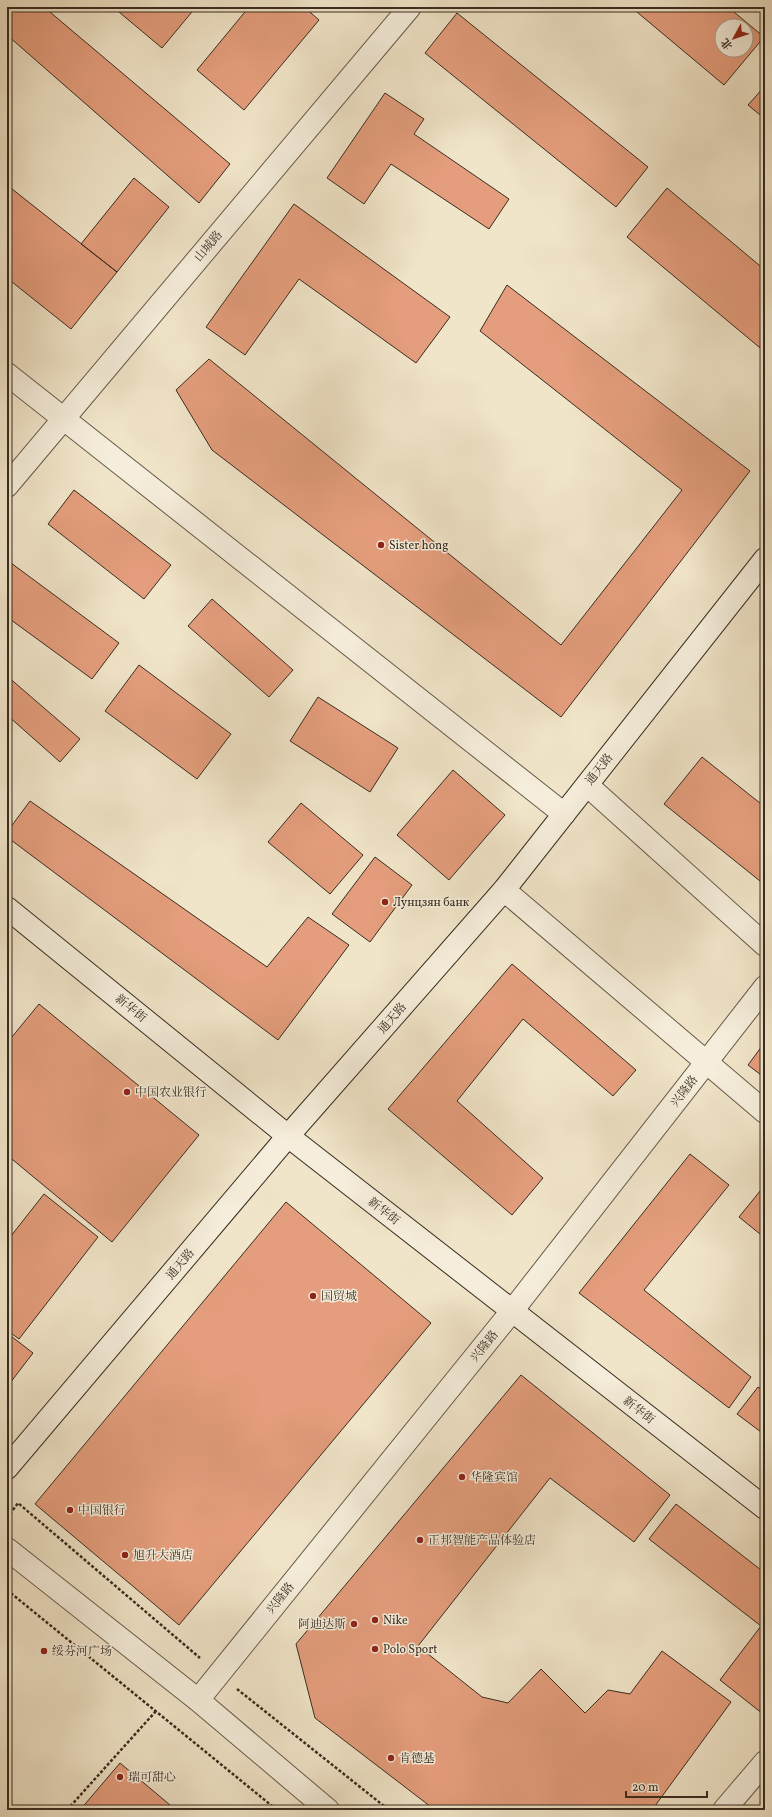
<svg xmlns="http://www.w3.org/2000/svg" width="772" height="1817" viewBox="0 0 772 1817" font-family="Vollkorn,'Noto Serif SC',serif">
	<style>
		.building { fill: #e59e7d; stroke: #382c20; fill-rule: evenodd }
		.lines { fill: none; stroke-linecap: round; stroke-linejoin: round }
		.minor-casing { stroke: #665a4a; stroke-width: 24 }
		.tertiary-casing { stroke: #665a4a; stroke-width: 24 }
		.secondary-casing { stroke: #382c20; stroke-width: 24 }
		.path { stroke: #382c20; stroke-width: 2.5; stroke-dasharray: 3 2; stroke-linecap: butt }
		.minor { stroke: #f6eedc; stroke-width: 22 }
		.tertiary { stroke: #f6eedc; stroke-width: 22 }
		.secondary { stroke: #f6eedc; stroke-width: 22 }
		.poi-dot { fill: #8f2418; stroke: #f6eedc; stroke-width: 1.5 }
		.labels { text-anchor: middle; stroke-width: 3; stroke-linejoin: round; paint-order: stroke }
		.street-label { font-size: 12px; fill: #382c20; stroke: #f6eedc }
		.poi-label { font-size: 12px; fill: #382c20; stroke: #f6eedc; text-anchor: start }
	</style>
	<rect width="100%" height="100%" fill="#f1e5c9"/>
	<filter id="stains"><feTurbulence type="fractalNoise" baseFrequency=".005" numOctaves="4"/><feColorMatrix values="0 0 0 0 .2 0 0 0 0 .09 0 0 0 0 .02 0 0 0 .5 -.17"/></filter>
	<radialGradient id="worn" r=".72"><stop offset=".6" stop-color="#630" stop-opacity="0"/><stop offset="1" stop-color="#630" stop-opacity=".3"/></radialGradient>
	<path class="building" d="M7,7H44L230,164L199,203L7,35Z
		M113,7H196L162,48Z
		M249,7H304L319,20L244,110L197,70Z
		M631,7H728L764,37L724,85ZM722,26H746V50H722Z
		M457,13L648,167L616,207L425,53Z
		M765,86V119L748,105Z
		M385,93L424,119L414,134L509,199L489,229L391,164L364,204L327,178Z
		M134,178L169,207L117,272L81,244Z
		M7,185L117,272L71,329L7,278Z
		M667,188L765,270V352L627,237Z
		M294,204L450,317L416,363L299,279L245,355L206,327Z
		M507,285L750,471L561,717L212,450L176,390L209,359L561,645L682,490L480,331Z
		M74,490L171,565L144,599L48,524Z
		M7,560L119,643L92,679L7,617Z
		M212,599L293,670L269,697L188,626Z
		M139,665L231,734L197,779L105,711Z
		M7,676L80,739L60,762L7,715Z
		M318,697L398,748L370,792L290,741Z
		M702,757L765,807V885L664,804Z
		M453,770L505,815L449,880L397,835Z
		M30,801L267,967L308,917L349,945L278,1040L7,837V832Z
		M301,803L363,855L330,894L268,842Z
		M375,857L412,885L370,942L332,914Z
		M512,964L636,1070L613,1096L523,1019L457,1101L543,1178L512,1215L388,1109Z
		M39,1004L199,1135L112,1242L7,1155V1043Z
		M765,1042V1078L748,1065Z
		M690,1154L729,1185L644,1290L751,1377L729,1408L579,1293Z
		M765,1185V1238L739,1217Z
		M44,1194L98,1237L19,1339L7,1330V1241Z
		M286,1202L431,1323L179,1625L35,1504Z
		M7,1333L33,1353L7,1387Z
		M521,1375L670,1495L634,1542L550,1478L418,1646L482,1697L508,1703L541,1669L585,1713L608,1690L630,1694L662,1651L731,1702L652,1810H435L315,1718L296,1644Z
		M758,1387L765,1392V1435L737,1414Z
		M676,1504L765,1573V1711L763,1714L720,1680L761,1626L649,1539Z
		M120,1763L176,1810H80Z"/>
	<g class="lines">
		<g class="minor-casing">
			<path id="minor" d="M587,785L765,945
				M7,1549L198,1700L328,1810"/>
		</g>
		<g class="tertiary-casing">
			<path id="tertiary" d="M7,374L564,814
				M7,486L410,7
				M504,890L765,1112
				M198,1700L512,1311L765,987
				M724,1810L765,1762"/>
		</g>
		<g class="secondary-casing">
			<path id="secondary" d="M7,908L288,1136L765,1508
				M7,1468L288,1136L504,890L765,559"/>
		</g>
		<path class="path" d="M7,1518L18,1503L200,1658
			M7,1590L277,1810
			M237,1689L389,1810
			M67,1810L156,1711"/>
		<use href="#minor" class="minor"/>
		<use href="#tertiary" class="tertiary"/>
		<use href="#secondary" class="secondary"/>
	</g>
	<g class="poi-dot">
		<circle cx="381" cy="545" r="4"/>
		<circle cx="385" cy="902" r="4"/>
		<circle cx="127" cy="1092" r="4"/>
		<circle cx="313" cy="1296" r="4"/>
		<circle cx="462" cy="1477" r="4"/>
		<circle cx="70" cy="1510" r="4"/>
		<circle cx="420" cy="1540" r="4"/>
		<circle cx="125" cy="1555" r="4"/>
		<circle cx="375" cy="1620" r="4"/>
		<circle cx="354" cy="1624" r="4"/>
		<circle cx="375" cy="1649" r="4"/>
		<circle cx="44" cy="1651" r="4"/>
		<circle cx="391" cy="1758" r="4"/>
		<circle cx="120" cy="1777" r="4"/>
	</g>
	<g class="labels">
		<g class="street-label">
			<text transform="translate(208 246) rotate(-50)" y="4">山城路</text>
			<text transform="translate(599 769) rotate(-52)" y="4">通天路</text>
			<text transform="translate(131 1008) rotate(39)" y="4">新华街</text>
			<text transform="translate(392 1018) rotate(-49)" y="4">通天路</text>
			<text transform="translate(684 1091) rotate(-52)" y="4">兴隆路</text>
			<text transform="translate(384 1211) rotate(38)" y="4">新华街</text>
			<text transform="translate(180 1264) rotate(-50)" y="4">通天路</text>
			<text transform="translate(484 1346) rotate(-51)" y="4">兴隆路</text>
			<text transform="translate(639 1410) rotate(38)" y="4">新华街</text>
			<text transform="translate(280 1598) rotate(-51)" y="4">兴隆路</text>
		</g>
		<g class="poi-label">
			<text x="389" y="549">Sister hong</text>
			<text x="393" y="906">Лунцзян банк</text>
			<text x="135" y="1096">中国农业银行</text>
			<text x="321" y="1300">国贸城</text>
			<text x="470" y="1481">华隆宾馆</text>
			<text x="78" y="1514">中国银行</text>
			<text x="428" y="1544">正邦智能产品体验店</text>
			<text x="133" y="1559">旭升大酒店</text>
			<text x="383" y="1624">Nike</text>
			<text x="346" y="1628" text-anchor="end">阿迪达斯</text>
			<text x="383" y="1653">Polo Sport</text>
			<text x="52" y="1655">绥芬河广场</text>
			<text x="399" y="1762">肯德基</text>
			<text x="128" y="1781">瑞可甜心</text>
		</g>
	</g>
	<rect width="772" height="1817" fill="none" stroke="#f1e5c9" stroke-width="24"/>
	<rect x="8" y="8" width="756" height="1801" fill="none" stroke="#382c20" stroke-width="2"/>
	<rect x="12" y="12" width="748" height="1793" fill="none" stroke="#382c20"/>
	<g transform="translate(734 38) rotate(230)"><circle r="19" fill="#f6eedc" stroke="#aaa091"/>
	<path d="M0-3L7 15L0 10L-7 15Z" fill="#8f2418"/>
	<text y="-6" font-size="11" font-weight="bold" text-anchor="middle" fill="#382c20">北</text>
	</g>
	<path d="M626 1791v6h81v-6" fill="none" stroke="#382c20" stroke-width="2"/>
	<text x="632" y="1791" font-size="12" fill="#382c20" stroke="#f6eedc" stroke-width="3" paint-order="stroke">20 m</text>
	<rect width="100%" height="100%" filter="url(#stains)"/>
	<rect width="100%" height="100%" fill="url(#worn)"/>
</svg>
